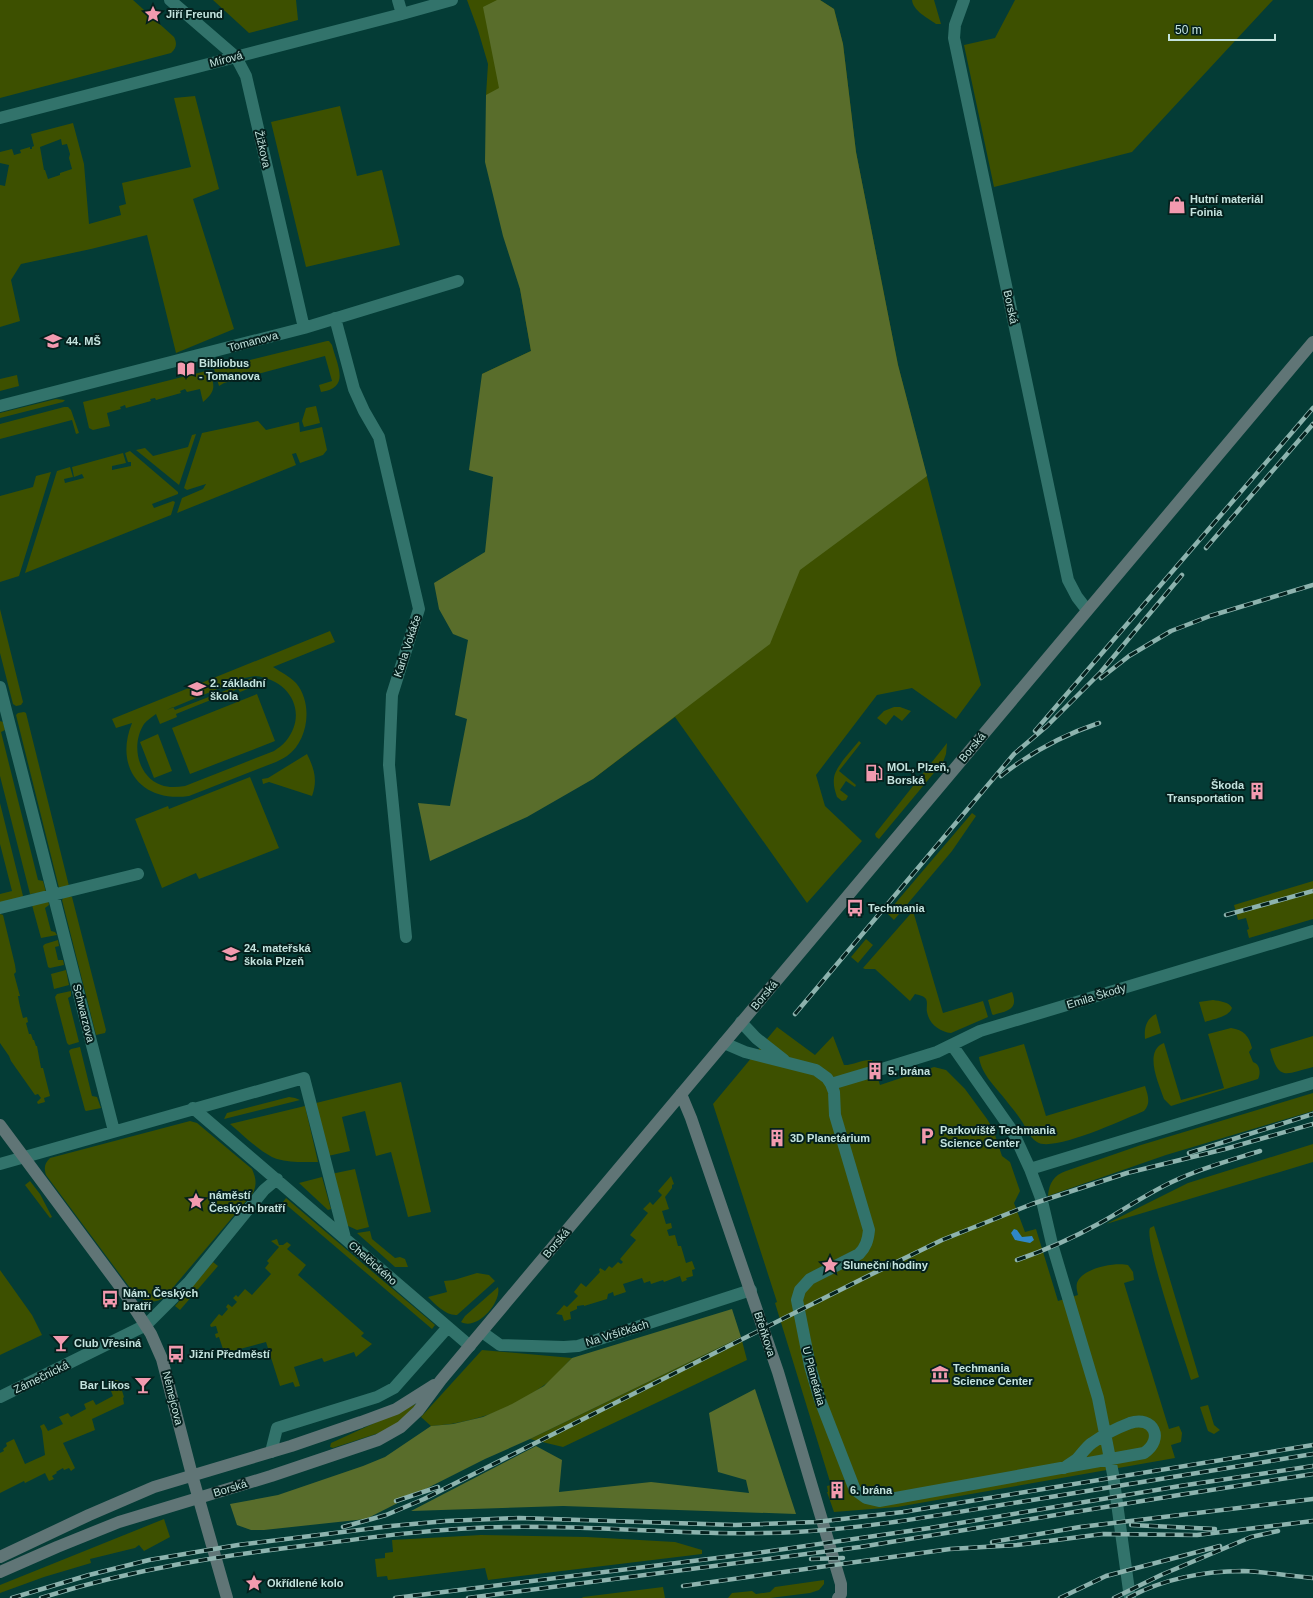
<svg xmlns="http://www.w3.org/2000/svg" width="1313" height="1598" viewBox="0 0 1313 1598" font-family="Arial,sans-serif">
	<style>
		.green { fill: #3d5000; fill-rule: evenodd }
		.forest { fill: #596d2b }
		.water { fill: #2f88c7 }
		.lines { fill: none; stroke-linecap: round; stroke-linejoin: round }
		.street { stroke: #32736b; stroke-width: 12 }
		.secondary { stroke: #607576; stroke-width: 12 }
		.rail-casing { stroke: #8db3ae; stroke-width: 4.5 }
		.rail { stroke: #04201d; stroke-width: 3; stroke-dasharray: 9; stroke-linecap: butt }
		.labels { text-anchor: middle; stroke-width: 4; stroke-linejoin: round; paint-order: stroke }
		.poi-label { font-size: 11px; font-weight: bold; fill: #c4e3de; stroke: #04201d; text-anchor: start }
		.street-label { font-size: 11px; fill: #c4e3de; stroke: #04201d }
	</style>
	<rect width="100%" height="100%" fill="#043c36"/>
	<path class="green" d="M0,0H133L174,37C177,43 177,48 171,53L0,98Z
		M213,0H296L298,20L249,33Z
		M467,0H820L834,9L843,44L856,152L898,365L981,685L956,719L912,688L877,695L816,775L825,806L862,841L807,903L675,717L593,779L561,660L482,374L531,351L486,95L488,64L478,30Z
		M912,0H934L941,24H936C928,18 913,11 912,0Z
		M1015,0H1273L1132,152L994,187L964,45L995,38Z
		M195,96L219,189L193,199L234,329L176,353L147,235L91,249L21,264L11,280L20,321L0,327V185L5,186L9,165L0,163V152L12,149L14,155L21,153L20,150L30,147V149H32V147L34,146L31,134L73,123L84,164L89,224L121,215L119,206L126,204L122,183L191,167L174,98ZM61,139L62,145L67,144L70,154L69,158L72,169L60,173V175L48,179L45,170H44L40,147Z
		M340,106L357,176L382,170L400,245L306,267L271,122Z
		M327,341H329L332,345C337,365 351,388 321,392L319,385L332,381L325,356L224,383L219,386L214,369Z
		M210,370C214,386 217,390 203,402L200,389L187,392L185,389L180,391L181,393L156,400L155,398L150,399L151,401L126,408L125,405L120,407L121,409L107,413L110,426L93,430L89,428L83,402Z
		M17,375L19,386L0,391V379Z
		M56,399L65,400L63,402L0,418V413Z
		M316,406L320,423L304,427L302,421L306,408Z
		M64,407H68L71,410L79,433L76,434L72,420L0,439V424Z
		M258,421L266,430L299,422L300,432L322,427L327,450L323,455L300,463L296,453L292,454L296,465L177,513L182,498L203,489L206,484L187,490L184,488L202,433Z
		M196,434L179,485L136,450L145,448L153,456L188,447L192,435Z
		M130,451L178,492V494L152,504L154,508L173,501L175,502L171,515L25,573L57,471L70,467L73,477L64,479L65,483L84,478L82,474L74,477L72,467L123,453L126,463L112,466V470L131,466V462H128L125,453Z
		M51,472L19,576L0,582V496L33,487L36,476Z
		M0,609L23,702L21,705L16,706L13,704L0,653Z
		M330,631L335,642L273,667C281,672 289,676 296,683C313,703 309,740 287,756C284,758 280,760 276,762L189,796C141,803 114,767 132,723L116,728L112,719ZM255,676C289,679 309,712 286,741C283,745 278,748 274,751L185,786C177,787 169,788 161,785C137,776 131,744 144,724C147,720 152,717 156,714L160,724L177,717L176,714L238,689L240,692L255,686L252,678L237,683V686L175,710L173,707L167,710L244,678Z
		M257,694L275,741L190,774L172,728Z
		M894,707H900L911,711L902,721L894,715L886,725L877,718L884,711Z
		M24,712L26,713L69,886L59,888L16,715L18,713Z
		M0,721L3,722L5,730L1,732L38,880L43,881L46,892L30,894L0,776Z
		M158,734L172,771L154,778L140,742Z
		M859,741L861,743L839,771L856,785L855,787L846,781L840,790L848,796L846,800L842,801L837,797C835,791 833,785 834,778C835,767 852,750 859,741Z
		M947,743L946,754L943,762L879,839L876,837L875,834Z
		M307,754C314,768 318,780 312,796L269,782L263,784L262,779L268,778Z
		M250,777L279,848L199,879L196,873L162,888L135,819L168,806L169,809Z
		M0,803L23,896L21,898L0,904V894L12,891L0,844Z
		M972,813L976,816L952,851L894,920L887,913Z
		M1313,881V919L1249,938L1247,930L1249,929L1246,918L1238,920L1234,905Z
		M70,896L72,897L106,1030L105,1033L96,1035L62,900L64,897Z
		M48,900L49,905L45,908L51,931L55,932L57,935L41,938L32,905Z
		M913,911L943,1013L983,1001L988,1017L951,1033C940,1032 929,1024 927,1012C926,1008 928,1003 926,999C924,996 919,995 915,994L910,1001L875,969H865L863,968Z
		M0,914L3,915L15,965L16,972L14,974L20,996H18C19,1003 21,1011 23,1018L27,1017L28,1022L26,1023L29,1034H31L33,1040H34L36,1046H37L41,1068H43L50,1096L44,1098L45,1102L38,1104L37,1102L41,1098L38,1094L35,1095L11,1061L9,1056L0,1043Z
		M866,939L873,945L858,963L851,957Z
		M58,940L59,946L55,947L58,960H63L64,965L50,968L48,967L43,946L45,944Z
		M66,970L69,985L54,989L51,974Z
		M71,991V996L68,998L79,1042L69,1045L67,1043L55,997L57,994Z
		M1012,992C1019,1010 1007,1011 993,1015L992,1014L988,1000Z
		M1213,1000C1220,1001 1229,1002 1232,1008C1229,1017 1213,1019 1205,1022L1199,1002Z
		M1156,1014L1161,1033L1145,1039C1144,1028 1146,1019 1156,1014Z
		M777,1027L815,1055L833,1036L844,1065C854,1065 863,1059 872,1060L880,1085L934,1067L946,1070L965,1089L987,1119L993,1129L1002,1156L1010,1162L1020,1191L1014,1203L1025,1232L1036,1229L1058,1301L1078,1295C1077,1291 1076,1287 1077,1283C1082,1268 1115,1262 1128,1265L1133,1272L1134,1280L1124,1283L1169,1429L1179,1426L1182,1433L1181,1442L1171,1445L1175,1458L897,1507L834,1512L827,1492H828L827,1486L831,1485L775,1303L777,1302L713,1104Z
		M1231,1028C1244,1030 1249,1036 1252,1048L1249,1052L1253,1062C1260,1064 1261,1073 1258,1079L1171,1106L1164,1099C1159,1084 1143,1051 1164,1043L1181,1100L1224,1088L1208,1034Z
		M1313,1036V1067C1285,1074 1279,1082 1270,1049Z
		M1024,1044L1046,1116L1145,1086C1148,1096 1151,1103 1144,1111C1125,1119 1052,1153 1037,1142C1029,1137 1026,1127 1021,1120C1017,1114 1012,1108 1008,1103C998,1089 981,1075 979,1057Z
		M80,1047L92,1096L97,1097L101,1108L86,1111L85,1110L69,1051L71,1049Z
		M401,1082L431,1212L408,1217L391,1152L376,1156L365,1111L342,1117L350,1151L328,1156L316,1103Z
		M1313,1093V1111L1166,1155L1048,1196C1049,1183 1054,1175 1066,1171L1141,1145Z
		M289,1097L295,1098L300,1100L224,1119L227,1113Z
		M305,1106L318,1162C305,1162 290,1163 277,1159C262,1154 243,1135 230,1124Z
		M190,1121L197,1123L252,1169C256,1178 257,1184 253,1193L165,1297C155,1304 146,1302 136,1296L46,1175C44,1168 44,1164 50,1158Z
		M1313,1144V1162L1106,1224L1188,1183Z
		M355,1169L369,1227L357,1230L346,1225L331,1174Z
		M671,1176L674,1184L672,1185V1188L665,1197L669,1209L662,1211L666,1224L671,1223L672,1228L667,1230L669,1236L675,1235L678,1246H681L686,1263L692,1261L695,1269L692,1270L693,1276L686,1278L687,1280L682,1282L680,1276L664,1282L663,1280L651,1284L650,1281L644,1283L642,1278L623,1284L626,1292L614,1296L613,1292L608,1294L607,1299L584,1306V1305L577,1306V1309L570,1312L571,1319L564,1321L562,1315L556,1314L564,1305L567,1307L578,1296L574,1292L581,1283L586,1287L600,1272L599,1270L600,1268L605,1271L609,1266L612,1268L618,1262L621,1264L623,1262L620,1259L636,1240L630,1235L648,1213L643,1209L650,1202L653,1205L662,1195L658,1191Z
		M322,1177L331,1209L328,1210L299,1183Z
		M30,1181L40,1194L52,1217L50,1218L25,1185Z
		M286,1198L435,1325L432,1329L283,1202Z
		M1154,1226L1199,1377L1191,1380C1184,1357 1144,1243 1150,1228Z
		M370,1231L372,1239L395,1258L400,1257L405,1259L408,1267H395L357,1233Z
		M277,1239L279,1245H283L287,1242L291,1245L287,1249L306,1265L298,1275L364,1333L361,1336L372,1344L356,1357L354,1352L324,1362L322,1358L294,1367L300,1386L295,1387L293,1382L280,1386L266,1342L221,1354L220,1350L223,1349L219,1337L216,1338L215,1334L218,1333L216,1326L211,1327L210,1325L219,1314L222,1316L228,1309L226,1307L228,1304L232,1307L237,1302L233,1298L236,1295L238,1297L245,1289L252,1295L271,1274L265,1268L269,1263L267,1261L279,1247L271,1241Z
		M213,1262L218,1266L180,1310L175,1306Z
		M0,1270L32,1315L42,1335L0,1355Z
		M477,1273L489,1275L495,1281L457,1315C446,1316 435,1304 428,1297L447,1292L444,1281L454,1280Z
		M498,1287C502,1302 477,1331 461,1322L465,1316Z
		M741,1337L747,1360L563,1447L530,1439Z
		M482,1350L572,1358C563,1367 554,1379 543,1386C508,1411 473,1423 431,1426L421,1417Z
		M116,1380L119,1381L124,1397L123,1398L124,1404L92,1419L95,1430L63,1443L75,1468L71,1471L69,1468L64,1470L63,1468L56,1472L57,1473L52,1476L54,1479L49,1481L45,1473L25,1483L24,1481L0,1493V1453L4,1451L3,1449L7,1446L6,1443L14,1439L25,1464L45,1455L42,1431L40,1426L44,1424L48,1431L63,1424L59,1417L68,1413L71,1417L86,1409L84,1404L93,1400L96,1405L113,1396L111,1391L115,1389L112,1382Z
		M416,1404H417L397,1424L385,1431L333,1448L330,1447L331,1443Z
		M1208,1405L1214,1425L1220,1430L1214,1434L1208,1431L1200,1407Z
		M164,1519L170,1537L144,1551L139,1545L135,1548L90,1559L91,1563L44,1577L0,1593V1585Z
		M481,1535L587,1537L675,1542L702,1550V1554L488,1580L485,1568L388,1580L387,1576L377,1577L375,1559L385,1558V1553L393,1552L392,1540Z
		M824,1580V1584L819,1590L810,1593L770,1598H728L732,1593L752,1591L756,1594L770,1592L775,1587Z
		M663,1587L665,1598H582L583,1597Z"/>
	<path class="forest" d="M497,0H820L834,9L843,44L856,152L898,365L927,476L800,570L770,644L593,779L527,817L430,861L418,803L450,806L467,719L455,715L468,640L453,634L439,609L434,583L485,552L493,477L469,470L482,374L531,351L520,289L503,236L485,162L486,95L499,88L483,7Z
		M732,1309L741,1337L530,1439L485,1459L366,1519L264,1530H251L237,1525L230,1504L278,1495L363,1466L385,1457L431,1426L453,1424L483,1417L512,1404L544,1386L572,1358Z
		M755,1389L796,1514L563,1506L411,1511L536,1446L562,1460L559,1492L651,1482L749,1493L746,1480L718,1472L709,1413Z"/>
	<path class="water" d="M1014,1229L1017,1230L1022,1237L1032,1236L1034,1240L1030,1243L1015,1240L1011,1233Z"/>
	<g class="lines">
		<path class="street" d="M170,0L236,57L246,76L304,328
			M398,0L402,14
			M964,0L955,25L954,38L1068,580L1077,597L1087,610
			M0,118L402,14L452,0
			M335,318L354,389L364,411L379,437L419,609L392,695L389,765L406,937
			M0,406L304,328L458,281
			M0,687L114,1131
			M0,908L138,874
			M741,1022L756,1038L784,1060
			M724,1043L745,1052L816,1070L827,1078L831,1084L834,1092L835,1115L869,1230C868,1240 866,1247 859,1254L810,1279L800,1290L797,1300L810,1366L820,1400L855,1490L866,1498L879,1501L1144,1453C1165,1439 1153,1415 1130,1423C1117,1428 1103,1435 1092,1443C1086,1447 1082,1454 1077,1459C1073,1462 1068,1465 1064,1468
			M952,1045L1013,1132L1030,1169
			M882,1069L937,1052L980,1031L1313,931
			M831,1084L868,1073
			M193,1108L470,1346
			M0,1164L304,1078L345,1238
			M482,1332L500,1345L564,1347L578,1346L751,1290
			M0,1397L146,1325L189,1282L264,1190L277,1179
			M271,1452L277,1428L377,1397L394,1388L448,1327
			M1130,1598L1113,1474L1098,1398L1052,1244L1042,1201L1030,1169L1313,1083"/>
		<path class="secondary" d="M681,1094L691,1118L778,1372L841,1584V1594L838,1598
			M0,1125L124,1292L151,1334L162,1359L192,1475L227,1598
			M0,1557L89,1515L154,1487L291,1446L361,1422L396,1409L434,1385
			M0,1572L57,1547L119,1522L271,1476L378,1440L401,1427L418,1411L441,1380L1313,342"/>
		<g class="rail-casing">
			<path id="rail" d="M1206,548L1313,424
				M1101,678L1129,656L1171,631L1210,616L1313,585
				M1035,731L1313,408
				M1001,776C1031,752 1063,735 1099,723
				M1226,915L1313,891
				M795,1014L1014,754L1047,726L1100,673L1182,575
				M1189,1153L1313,1114
				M1017,1260C1046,1250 1073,1238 1100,1223C1125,1209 1148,1193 1174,1181C1201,1168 1231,1160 1260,1151
				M396,1501L438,1487
				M1131,1525L1215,1529
				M343,1527L386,1515L424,1499L872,1274L942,1240L1032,1204L1127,1173L1225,1149L1313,1124
				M992,1542L1080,1527L1313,1499
				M811,1559L843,1558
				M683,1586L950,1549L1017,1545L1103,1534L1197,1535L1313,1521
				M12,1598L89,1575L149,1560L238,1545L391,1526L446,1521L519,1518L735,1525L816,1522L903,1512L1313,1445
				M41,1598C132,1569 224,1555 319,1544C381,1536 443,1528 505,1527C602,1525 699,1537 796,1532C873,1528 950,1513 1026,1501C1122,1485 1217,1470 1313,1454
				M395,1598L757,1553L930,1528L1180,1486L1313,1466
				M468,1598L860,1547L1179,1495L1313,1474
				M1060,1598L1106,1576L1220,1546
				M1114,1598L1161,1575L1251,1537L1278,1531
				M1128,1598C1162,1579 1204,1571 1243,1571C1266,1572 1290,1576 1313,1578"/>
		</g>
		<use href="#rail" class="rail"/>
	</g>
	<defs>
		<g id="sight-bare" transform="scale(1.38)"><path d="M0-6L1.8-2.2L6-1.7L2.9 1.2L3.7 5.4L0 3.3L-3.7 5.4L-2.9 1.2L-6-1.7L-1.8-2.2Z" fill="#f29aaf" stroke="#04201d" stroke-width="2.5" paint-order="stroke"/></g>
		<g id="shop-bare" transform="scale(1.38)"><path d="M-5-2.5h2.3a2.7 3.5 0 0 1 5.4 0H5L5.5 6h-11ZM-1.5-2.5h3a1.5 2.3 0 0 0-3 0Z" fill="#f29aaf" stroke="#04201d" stroke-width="2.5" paint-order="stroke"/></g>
		<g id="school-bare" transform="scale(1.38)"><path d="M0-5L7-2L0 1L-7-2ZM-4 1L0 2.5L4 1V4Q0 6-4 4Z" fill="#f29aaf" stroke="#04201d" stroke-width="2.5" paint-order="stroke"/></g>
		<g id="library-bare" transform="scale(1.38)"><path d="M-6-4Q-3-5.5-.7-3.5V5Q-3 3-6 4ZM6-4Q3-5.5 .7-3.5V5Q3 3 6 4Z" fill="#f29aaf" stroke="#04201d" stroke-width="2.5" paint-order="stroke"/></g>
		<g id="fuel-bare" transform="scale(1.38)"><path d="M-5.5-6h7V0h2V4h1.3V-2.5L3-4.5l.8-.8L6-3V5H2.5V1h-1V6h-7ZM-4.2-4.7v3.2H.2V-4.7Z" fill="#f29aaf" stroke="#04201d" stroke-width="2.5" paint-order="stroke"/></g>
		<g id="building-bare" transform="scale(1.38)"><path d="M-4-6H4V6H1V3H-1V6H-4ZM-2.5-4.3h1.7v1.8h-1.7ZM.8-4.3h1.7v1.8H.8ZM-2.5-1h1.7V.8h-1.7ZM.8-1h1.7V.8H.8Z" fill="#f29aaf" stroke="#04201d" stroke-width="2.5" paint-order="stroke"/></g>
		<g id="bus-bare" transform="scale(1.38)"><path d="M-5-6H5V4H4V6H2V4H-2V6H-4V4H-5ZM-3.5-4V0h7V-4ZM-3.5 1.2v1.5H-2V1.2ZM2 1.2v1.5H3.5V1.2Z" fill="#f29aaf" stroke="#04201d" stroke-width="2.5" paint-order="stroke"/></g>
		<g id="parking-bare" transform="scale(1.38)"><path d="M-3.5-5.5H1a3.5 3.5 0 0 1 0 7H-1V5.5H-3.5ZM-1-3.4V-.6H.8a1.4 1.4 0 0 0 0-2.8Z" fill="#f29aaf" stroke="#04201d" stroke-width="2.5" paint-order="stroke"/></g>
		<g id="bar-bare" transform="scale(1.38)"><path d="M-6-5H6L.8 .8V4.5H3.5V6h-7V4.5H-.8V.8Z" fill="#f29aaf" stroke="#04201d" stroke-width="2.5" paint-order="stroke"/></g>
		<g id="museum-bare" transform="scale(1.38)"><path d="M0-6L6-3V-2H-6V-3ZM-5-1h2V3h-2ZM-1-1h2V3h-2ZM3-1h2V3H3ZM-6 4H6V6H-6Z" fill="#f29aaf" stroke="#04201d" stroke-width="2.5" paint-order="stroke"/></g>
	</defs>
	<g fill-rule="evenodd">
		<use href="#sight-bare" x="153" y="14"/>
		<use href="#shop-bare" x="1177" y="205"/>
		<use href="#school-bare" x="53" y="341"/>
		<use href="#library-bare" x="186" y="369"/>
		<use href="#school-bare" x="197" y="689"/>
		<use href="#fuel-bare" x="874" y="773"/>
		<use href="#building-bare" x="1257" y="791"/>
		<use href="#bus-bare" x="855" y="908"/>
		<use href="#school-bare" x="231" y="954"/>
		<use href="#building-bare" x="875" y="1071"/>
		<use href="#parking-bare" x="927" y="1136"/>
		<use href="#building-bare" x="777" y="1138"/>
		<use href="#sight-bare" x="196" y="1201"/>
		<use href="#sight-bare" x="830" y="1265"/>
		<use href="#bus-bare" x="110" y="1299"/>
		<use href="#bar-bare" x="61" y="1343"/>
		<use href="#bus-bare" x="176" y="1354"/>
		<use href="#museum-bare" x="940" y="1374"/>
		<use href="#bar-bare" x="143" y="1385"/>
		<use href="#building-bare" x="837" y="1490"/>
		<use href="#sight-bare" x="254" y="1583"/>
	</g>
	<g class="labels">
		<g class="poi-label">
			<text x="166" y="18">Jiří Freund</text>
			<text x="1190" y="203">Hutní materiál<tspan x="1190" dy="13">Foinia</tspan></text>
			<text x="66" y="345">44. MŠ</text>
			<text x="199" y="367">Bibliobus<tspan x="199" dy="13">- Tomanova</tspan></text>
			<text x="210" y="687">2. základní<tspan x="210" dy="13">škola</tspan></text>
			<text x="887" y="771">MOL, Plzeň,<tspan x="887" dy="13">Borská</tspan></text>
			<text x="1244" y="789" text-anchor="end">Škoda<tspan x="1244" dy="13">Transportation</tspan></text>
			<text x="868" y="912">Techmania</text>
			<text x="244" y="952">24. mateřská<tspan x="244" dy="13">škola Plzeň</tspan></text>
			<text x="888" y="1075">5. brána</text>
			<text x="940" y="1134">Parkoviště Techmania<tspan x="940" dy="13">Science Center</tspan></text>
			<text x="790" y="1142">3D Planetárium</text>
			<text x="209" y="1199">náměstí<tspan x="209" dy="13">Českých bratří</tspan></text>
			<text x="843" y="1269">Sluneční hodiny</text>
			<text x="123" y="1297">Nám. Českých<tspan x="123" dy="13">bratří</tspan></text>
			<text x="74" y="1347">Club Vřesiná</text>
			<text x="189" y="1358">Jižní Předměstí</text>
			<text x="953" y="1372">Techmania<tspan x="953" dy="13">Science Center</tspan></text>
			<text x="130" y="1389" text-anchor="end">Bar Likos</text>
			<text x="850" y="1494">6. brána</text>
			<text x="267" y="1587">Okřídlené kolo</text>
		</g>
		<g class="street-label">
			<text transform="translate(226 59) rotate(-15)" y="4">Mírová</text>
			<text transform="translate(263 149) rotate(77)" y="4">Žižkova</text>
			<text transform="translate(1011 307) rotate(78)" y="4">Borská</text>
			<text transform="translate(253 341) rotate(-15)" y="4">Tomanova</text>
			<text transform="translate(407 646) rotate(-72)" y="4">Karla Vokáče</text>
			<text transform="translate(972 747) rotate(-50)" y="4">Borská</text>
			<text transform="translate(764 995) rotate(-50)" y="4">Borská</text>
			<text transform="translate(1096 996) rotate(-17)" y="4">Emila Škody</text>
			<text transform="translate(84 1013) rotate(76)" y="4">Schwarzova</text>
			<text transform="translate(556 1243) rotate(-50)" y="4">Borská</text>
			<text transform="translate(373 1263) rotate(41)" y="4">Chelčického</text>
			<text transform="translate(617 1333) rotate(-17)" y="4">Na Vršíčkách</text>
			<text transform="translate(765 1334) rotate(72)" y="4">Břeňkova</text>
			<text transform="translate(814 1376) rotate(75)" y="4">U Planetária</text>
			<text transform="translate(41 1377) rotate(-26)" y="4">Zámečnická</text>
			<text transform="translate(173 1398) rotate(76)" y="4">Němejcova</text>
			<text transform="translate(230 1488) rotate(-17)" y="4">Borská</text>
		</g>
	</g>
	<path d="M1169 34v6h106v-6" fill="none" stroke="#c4e3de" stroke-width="2"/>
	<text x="1175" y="34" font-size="12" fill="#c4e3de" stroke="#04201d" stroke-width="3" paint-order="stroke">50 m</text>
</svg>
